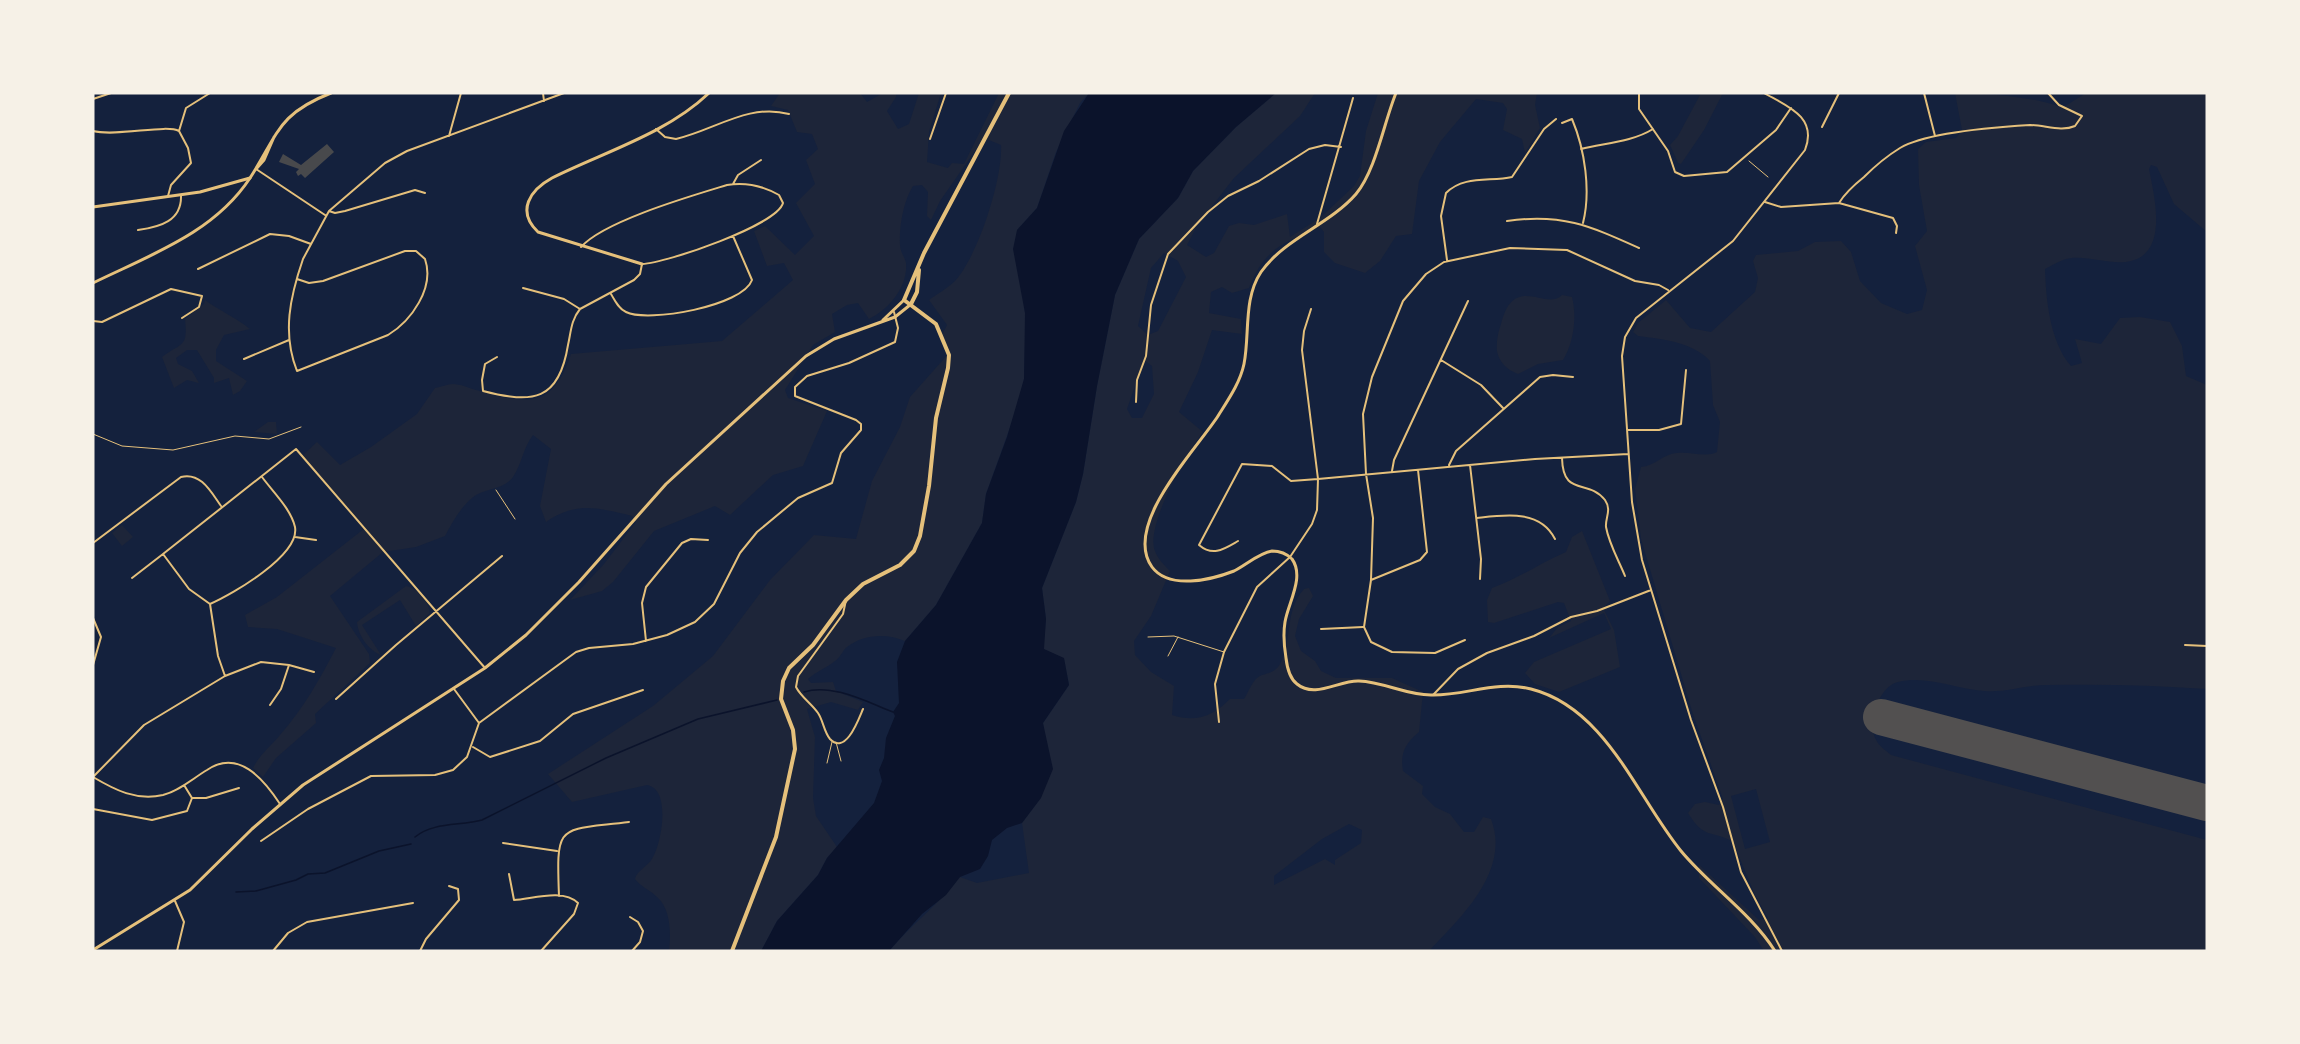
<svg xmlns="http://www.w3.org/2000/svg" width="2300" height="1044" viewBox="0 0 2300 1044" font-family="'Work Sans',sans-serif">
	<style>
		.green { fill: #1d2539; fill-rule: evenodd }
		.water { fill: #0b132b }
		.lines { fill: none; stroke-linecap: round; stroke-linejoin: round }
		.stream { stroke: #0b132b; stroke-width: 1.5 }
		.taxiway { stroke: #525050; stroke-width: 14 }
		.runway { stroke: #525050; stroke-width: 36 }
		.building { fill: #48494c }
		.path { stroke: #e5c07b; stroke-width: 1 }
		.service { stroke: #e5c07b; stroke-width: 1 }
		.minor { stroke: #e5c07b; stroke-width: 2 }
		.tertiary { stroke: #e5c07b; stroke-width: 3 }
		.secondary { stroke: #e5c07b; stroke-width: 3 }
		.primary { stroke: #e5c07b; stroke-width: 4 }
	</style>
	<rect width="100%" height="100%" fill="#14213d"/>
	<path class="green" d="M780,93H860L867,102L883,93H896V97L887,111L898,129L909,124L919,93H941L929,132L927,162L948,168L952,163L964,164L999,93H1089L1080,103L1056,152L1037,208L1017,230L1025,313V348L1024,379L1017,408L986,494L982,523L936,605L905,641C887,633 863,634 847,647C842,651 841,657 835,661C826,668 817,671 808,679L811,683L833,682L836,691L863,702L858,710L831,702L807,709L815,737L813,798L816,816L837,847L827,858L818,875L777,921L761,951H669C671,934 671,909 657,897C650,890 641,887 635,879C637,870 649,866 653,857C662,841 671,789 647,785L572,802L548,774L653,706L713,656L770,580L814,535L856,539L872,481L900,427L910,397L950,352L942,335L947,325L929,300C937,294 948,288 955,281C978,256 1003,178 1001,145L984,138L940,201L931,220L927,216L928,192L922,185L913,186C903,202 899,227 900,245C900,252 905,257 906,263C908,287 889,309 869,319L858,303L847,305L832,314L835,332L813,345L785,390L788,398L827,411L803,466L773,475L730,515L715,506L654,531L613,582L602,591L570,600L604,564L636,522L632,516C598,508 577,501 546,522L540,506L551,449L533,435C522,450 522,464 513,477C504,490 483,488 472,498C460,508 452,523 445,536L416,547L383,552L330,596L369,654L370,663L315,714L316,723L276,758L263,777L253,768C260,754 270,747 280,735C303,709 320,679 336,648L277,629L248,627L245,615L277,597L365,528L302,456L317,442L340,465L371,447L417,414L435,388C441,387 448,384 453,384C460,384 469,388 476,390C526,404 552,411 571,354L722,341L793,280L784,263L767,266L754,231L765,226L795,255L814,236L796,203L815,184L806,160L818,149L812,134L797,132L788,110L771,106Z
		M1276,93H1315L1300,116L1234,178L1198,224L1187,245L1206,257L1214,253L1229,226L1239,223L1254,225L1287,214L1290,237L1320,218L1354,186L1360,176L1366,131L1378,93H1537L1535,105L1540,128L1525,153L1522,139L1503,130L1507,109L1503,103L1476,99L1440,142L1419,181L1412,234L1396,236L1380,261L1365,273L1335,263L1324,252V232L1320,227C1284,242 1264,249 1249,288L1232,293L1222,287L1211,292L1209,313L1241,319L1242,334L1212,330L1198,372L1179,412L1203,432C1187,453 1148,521 1154,548C1156,557 1164,565 1170,571L1151,616L1134,641L1135,655L1151,672L1174,686L1172,715C1196,723 1213,716 1230,699H1244C1248,693 1252,682 1257,678C1264,672 1274,675 1280,664C1293,640 1284,611 1304,589L1309,588L1313,596L1299,619L1295,636L1301,651L1315,661L1321,671L1336,678H1392L1423,692L1419,732C1405,744 1400,753 1403,771L1423,786L1422,794L1435,807L1450,814L1464,832H1474L1483,817L1491,819C1511,871 1461,917 1429,951H889C911,925 939,904 960,877L977,883L1029,873L1022,823L1041,797L1046,744L1043,723L1069,685L1064,659L1043,649L1046,619L1042,588L1076,502L1083,474L1097,386L1115,295L1139,239L1178,198L1193,171L1236,127ZM1164,253L1178,261L1186,277L1158,331L1148,335L1138,326L1151,268ZM1144,360L1152,366L1154,394L1142,418H1132L1127,409ZM1349,824L1362,830L1361,843L1335,860V865L1325,859L1274,885V876L1322,839Z
		M1701,93H1723L1704,130L1681,164L1678,163L1670,145L1678,136Z
		M1955,93C1981,93 2040,97 2062,108L2086,93H2207V232L2174,204L2157,167L2151,165L2149,169C2154,195 2169,252 2131,261C2111,266 2086,254 2066,259C2059,261 2051,266 2045,269C2046,300 2050,342 2071,366L2082,363L2075,339L2101,344L2120,318L2140,317L2170,322L2182,346L2186,376L2207,385V689C2153,685 2101,684 2047,685C2025,685 2006,693 1984,691C1954,689 1928,675 1898,682C1880,686 1868,719 1874,735C1877,745 1884,749 1891,755L2207,840V951H1764L1755,937L1699,878V865L1759,920L1768,918L1755,895L1733,842C1712,829 1705,841 1688,813L1695,804L1705,802L1719,805L1723,799L1692,711L1641,539L1635,489L1641,467C1655,466 1663,454 1677,453C1690,451 1706,458 1717,452L1720,422L1713,405L1710,361C1693,342 1662,339 1638,336L1633,332L1638,323L1666,300L1690,328L1711,332L1755,292L1758,278L1753,261L1756,255L1798,251L1815,242L1841,241L1851,252L1860,281L1881,303L1907,314L1922,310L1927,290L1915,246L1927,231L1919,185L1918,149L1926,142L1956,138L1962,130ZM1756,789L1770,842L1745,849L1731,796Z
		M1562,295L1572,297C1577,316 1574,343 1563,360L1538,364L1518,374C1508,370 1499,363 1497,351C1496,343 1498,332 1501,324C1514,272 1546,312 1562,295Z
		M205,300C220,311 235,317 250,329L224,335L216,350V361L247,381L240,391L233,395L229,378L214,383V378L197,350H187L176,358L178,364L192,371L199,383L187,380L174,388L162,357C182,342 188,348 185,319L204,304Z
		M268,422H276L277,434L254,432Z
		M122,525L133,537L122,546L112,533Z
		M1582,531L1610,601L1603,608L1614,630L1620,667L1559,692L1535,684L1525,673L1534,662L1611,629L1604,613L1549,638L1558,627L1571,621L1564,603L1558,602L1494,623L1488,622L1487,600L1492,588C1518,579 1540,563 1566,552L1572,537Z
		M406,586C417,588 429,602 430,613L416,626L400,600L362,625L381,655C368,650 358,635 357,622Z"/>
	<path class="water" d="M1089,93H1276L1236,127L1193,171L1178,198L1139,239L1115,295L1097,386L1083,474L1076,502L1042,588L1046,619L1044,649L1064,658L1069,685L1043,723L1053,769L1041,798L1022,823L1007,828L992,840L988,856L980,869L960,877L946,895L922,914L889,951H761L777,921L818,875L827,858L874,803L882,781L879,770L884,758L886,738L895,716L893,712L899,703L897,662L905,641L936,605L982,523L986,494L1007,437L1024,379L1025,313L1013,249L1017,230L1037,208L1064,131Z"/>
	<g class="lines">
		<path class="stream" d="M804,692C832,683 867,702 893,712
			M415,837C433,822 460,826 482,820L606,758L698,719L777,700
			M236,892L256,891L296,880L308,874L325,873L379,851L411,844"/>
		<path class="taxiway" d="M1908,725L1892,730L1887,727L1885,721L1893,715L1924,723L1933,731"/>
		<path class="runway" d="M1881,717L2207,803"/>
	</g>
	<path class="building" d="M327,144L334,152L305,178L301,174L298,176L296,172L299,169L279,162L283,154L301,165Z"/>
	<g class="lines">
		<path class="path" d="M1749,161L1768,177"/>
		<path class="service" d="M93,434L122,446L173,450L235,436L269,439L301,427
			M496,490L515,519
			M1148,637L1174,636L1224,652
			M1168,656L1178,637
			M836,742L841,761
			M827,763L832,742"/>
		<path class="minor" d="M543,93L544,101
			M1639,93V109L1668,151L1675,172L1684,176L1727,172L1776,130L1791,108
			M1764,93C1787,106 1818,117 1805,150L1733,241L1636,318L1625,337L1622,356L1632,502L1642,560L1691,720L1723,807L1741,872L1782,951
			M1924,93L1935,136
			M93,99L111,93
			M1562,123L1572,119C1585,150 1591,191 1583,223
			M1822,127L1839,93
			M656,129L665,137L676,139C715,130 748,103 789,114
			M93,131C117,137 166,124 179,131L188,148L191,163L171,185L168,196
			M179,131L186,108L210,93
			M449,136L461,93
			M930,139L946,93
			M1581,149C1605,143 1632,142 1653,129
			M256,169L325,215
			M733,184L738,175L761,160
			M1765,202L1781,207L1839,203L1893,218L1897,226L1896,233
			M1839,203C1845,193 1854,185 1864,177C1875,166 1887,156 1900,148C1927,132 1997,127 2030,125C2045,125 2061,132 2075,126L2082,116L2059,105L2048,93
			M329,211L335,213L345,211L415,190L425,193
			M1507,221C1562,213 1590,226 1639,248
			M1317,224L1353,98
			M138,230C160,227 182,221 181,195
			M1447,260L1441,216L1446,193C1464,175 1490,182 1512,177L1544,129L1556,119
			M198,269L270,234L289,236L311,244
			M297,279L309,283L323,281L405,251H416L425,259C435,288 411,321 388,335L297,371C282,333 290,297 303,259L329,211L385,163L407,151L564,93
			M523,288L564,299L580,309L634,280L640,274L642,264C667,263 777,225 783,203L779,195C763,186 744,182 727,185C691,196 604,221 581,247
			M611,294C615,301 619,309 626,312C648,323 743,306 752,280L733,236
			M93,321L102,322L171,289L202,296L199,307L182,318
			M497,357L485,364L482,380L483,391C533,404 559,401 568,345C571,332 571,320 580,309
			M244,359L289,340
			M1441,360L1481,385L1503,408
			M1136,402L1137,380L1146,356L1151,305L1168,254L1208,212L1228,196L1259,181L1309,149L1325,145L1341,147
			M1627,430H1659L1681,424L1686,370
			M1562,458C1563,498 1588,478 1605,500C1612,510 1605,518 1606,527C1609,544 1619,561 1625,576
			M1449,465L1456,451L1540,377L1553,375L1573,377
			M1470,465L1481,559L1480,579
			M1392,471L1394,460L1468,301
			M1477,518C1504,515 1540,509 1555,539
			M295,537L316,540
			M1238,541C1224,549 1213,557 1199,545L1242,464L1272,466L1291,481L1318,479L1302,350L1304,331L1311,309
			M93,543L181,477C201,472 211,492 221,506
			M132,578L163,554
			M1371,580L1420,560L1427,552L1418,470
			M846,600L843,614L798,676L796,687C801,697 811,703 818,713C823,720 824,732 830,739C846,756 859,718 863,709
			M210,604L189,589L163,554L296,449L485,668
			M210,604C233,594 300,555 295,527C291,509 273,492 262,477
			M210,604L218,656L225,676
			M93,618L101,637L93,665
			M1321,629L1363,627
			M1465,640L1435,653L1392,652L1371,642L1364,627L1371,580L1373,518L1366,474L1363,414L1372,377L1403,301L1426,274L1444,262L1510,248L1567,250L1635,281L1659,285L1668,290
			M646,641L642,603L646,587L682,543L691,539L708,540
			M2185,645L2207,646
			M289,665L314,672
			M454,689L479,723
			M1433,695L1458,669L1487,653L1534,636L1571,617L1597,611L1651,590
			M336,699L396,645L502,556
			M1219,722L1215,684L1224,652L1257,587L1290,557L1312,524L1317,510L1318,479L1535,459L1628,454
			M473,747L490,757L540,741L573,714L643,690
			M93,777L144,725L225,676L261,662L289,665L281,689L270,705
			M93,777C115,790 136,801 163,795C179,791 192,779 207,770C238,749 263,778 280,804
			M184,785L192,798
			M93,809L152,820L187,811L192,798H206L239,788
			M261,841L308,809L371,776L435,775L453,770L467,757L479,723L576,652L589,648L633,644L667,635L695,622L714,604L740,553L757,532L798,498L832,483L841,453L861,430V424L856,420L795,396V387L807,376L849,363L895,342L898,328L894,312
			M503,843L557,851
			M509,874L514,900C532,899 563,888 578,903L574,914L541,951
			M559,896C556,821 558,831 629,822
			M175,901L184,922L177,951
			M630,917L638,922L643,931L640,942L632,951
			M273,951L288,933L307,922L413,903
			M420,951L426,939L459,900L458,889L449,886"/>
		<path class="tertiary" d="M1396,93C1384,122 1376,170 1356,194C1329,225 1285,238 1261,272C1243,299 1250,334 1244,364C1240,383 1228,400 1218,416C1196,450 1122,525 1152,567C1169,590 1211,580 1234,571C1246,565 1259,553 1272,551C1280,551 1287,554 1292,559C1305,577 1288,603 1285,622C1283,634 1284,646 1286,658C1287,667 1289,678 1297,684C1315,699 1339,680 1359,681C1384,682 1406,695 1431,695C1465,696 1496,680 1531,689C1606,708 1637,797 1681,851C1710,886 1750,912 1775,951
			M642,264L538,232C516,211 530,190 552,178C604,152 666,134 709,93
			M93,283C150,255 214,233 250,178
			M883,320L904,300
			M93,950L190,890L252,829L303,785L485,668L526,635L579,582L666,484L806,356L834,339L895,317L910,305"/>
		<path class="secondary" d="M256,169L264,160L274,137
			M93,207L200,192L250,178C278,135 277,114 331,93"/>
		<path class="primary" d="M911,304L917,292L919,270
			M732,951L776,837L795,749L793,730L781,699L783,681L789,668L813,645L846,600L863,584L900,565L914,551L920,536L929,486L936,418L948,368L949,355L936,324L904,300L924,253L1009,93"/>
	</g>
	<rect width="2300" height="1044" fill="none" stroke="#f6f1e7" stroke-width="189"/>
</svg>
